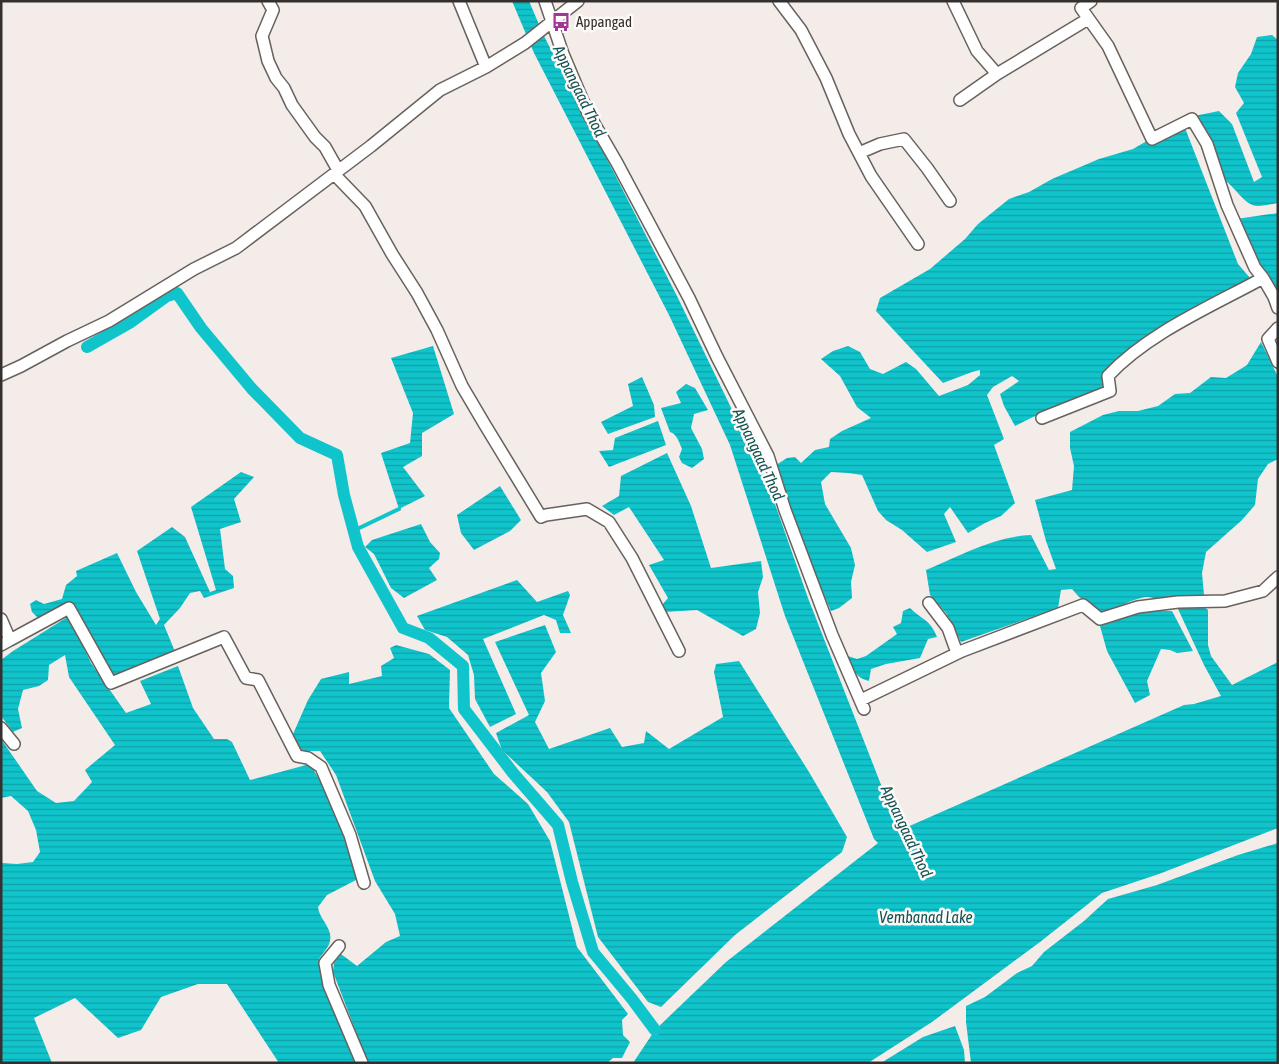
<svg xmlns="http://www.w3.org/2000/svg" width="1279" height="1064" viewBox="0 0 1279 1064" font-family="'Asap Condensed',sans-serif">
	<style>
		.water { fill: url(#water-rules) }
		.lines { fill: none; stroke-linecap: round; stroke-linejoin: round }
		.stream { stroke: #10c4cc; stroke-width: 4 }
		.canal { stroke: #10c4cc; stroke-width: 12 }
		.minor-casing { stroke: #68625e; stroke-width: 14 }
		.minor { stroke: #fff; stroke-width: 11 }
		.labels { text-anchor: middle; stroke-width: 5; stroke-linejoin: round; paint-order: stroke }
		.poi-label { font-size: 15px; fill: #33302f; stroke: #fefaf8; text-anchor: start }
		.water-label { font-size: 16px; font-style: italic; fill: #115255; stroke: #fefaf8 }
	</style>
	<defs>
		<pattern id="water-rules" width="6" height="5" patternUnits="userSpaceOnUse" patternTransform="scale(1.25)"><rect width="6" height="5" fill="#10c4cc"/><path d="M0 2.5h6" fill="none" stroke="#10a0a6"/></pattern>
	</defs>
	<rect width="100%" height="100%" fill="#f3ece8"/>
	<path class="water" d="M512,1H529L543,34L677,296L768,484L808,598L896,823L905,828L1184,705L1194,704L1221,696L1204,665L1178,609L1201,605L1208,610V645L1211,656L1232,685L1278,662V828L1159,874L1102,893L1040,942L932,1022L868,1063H633L655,1030L726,962L878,843L874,839L785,616L730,445L669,315L534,53Z
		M1272,35L1278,40V203C1271,204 1264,206 1258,206C1244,206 1235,186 1224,180L1189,117L1219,111L1232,124L1254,182L1262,177L1236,113L1244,103L1235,87L1238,73L1251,54L1257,37Z
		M1185,128L1238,264L1251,279L1149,338L1105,387L1086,398L1033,417L1015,426L1004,406L1000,394L1019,381L1012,376L993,387L987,395L1004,439L994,445L1015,503L1001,516L985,523L968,533L950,507L944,514L956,542L927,552L902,530L886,520L878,511L862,475L848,473L831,472L821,482L825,504L851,548L855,565L851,582L852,598L839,608L831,611L821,588L773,467L787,458L795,457L801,463L815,450L829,447L830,439L842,431L871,418L857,407L840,376L821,359L833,351L848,346L860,352L870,369L883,374L906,362L916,369L939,396L968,385L980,375V370L972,372L943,383L876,311L880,298L930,269L965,239L978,224L1009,199L1029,192L1052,179L1099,159L1133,149L1152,138Z
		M1278,213V292L1273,283L1262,274L1229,220Z
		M1261,342L1278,377V459L1268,464L1258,479L1255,505L1242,520L1206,552L1202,573L1204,595C1189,595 1176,599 1162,599C1156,599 1151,597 1146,597C1132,599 1116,609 1101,612L1079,597L1072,589L1061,590L1058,608L961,642L946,613L930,595L926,570C959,556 995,536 1031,535L1049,570L1056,569L1046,541L1035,500L1072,490L1074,466L1070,448V432L1103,415L1119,411H1138L1158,406L1175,394L1190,393L1211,377L1226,378L1247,365Z
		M433,346L454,414L422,433V456L403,467L425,496L399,509L381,453L410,443L413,413L391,358Z
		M642,377L654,405L655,417L608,434L601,422L633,406L628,384Z
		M686,384L695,388L708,410L694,414L691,428L702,449L704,459L692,468L682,463L679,457L682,449C679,442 677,434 670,432L661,408L681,403L676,392Z
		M658,421L666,445L609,467L599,451L613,450L615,438Z
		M667,453L691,506L711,568L761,561L763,577L758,592L760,613L756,629L743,636L697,610L664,612L662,605L668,598L649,565L664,560L629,507L614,515L602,506L619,496L621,476Z
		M241,472L254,477L234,499L241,522L220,529L225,569L233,576L234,588L204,598L200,591L190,593L180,608L164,625L176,654L114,680L76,607L70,604L40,620L32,612L30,604L36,600L44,604L62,599L66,585L77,576L76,571L117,553L136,592L156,625L160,619L137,551L172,527L185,537L210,592L216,590L191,507Z
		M500,486L521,520L510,531L474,550L461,533L457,515Z
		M421,524L430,542L440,553L439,559L429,568L437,580L404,598L391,588L374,554L365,547L372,540Z
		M517,580L537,602L568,591L570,595L563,615L571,633H560L556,620L544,615L483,639L516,714L490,727L475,699L474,675L468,655L447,637L425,630L417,616Z
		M910,608C922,620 930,619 937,637L928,639L920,658L886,664L871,669L869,681C855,678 852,668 848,656L857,659L866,656L897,634L893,627L901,623L903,611Z
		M1154,610L1172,611L1193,651L1177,653L1170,650L1161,649L1147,681L1150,695L1135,703L1107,651L1100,626L1141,611Z
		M69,616L91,663L126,713L151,704L140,681L178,666L193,708L214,739H227L232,742L250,780L310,764L325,789L346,837L358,879L327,895L318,907C319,919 333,928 330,941C329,947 323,953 319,959L321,975L358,1063H279L227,984H198L161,997L141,1030L118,1038L75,998L34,1018L52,1063H1V860L2,863L17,864L33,862L40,852L36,830L28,811L11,796L1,798V739L37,791L56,803L74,801L92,782L85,770L115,745L69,677L65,655L49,665L48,680L39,686L23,690L18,709L22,728L13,732L1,716V660L13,651Z
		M545,625L556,652L541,673L545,701L535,722L549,749L610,728L622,747L644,743L646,731L669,749L723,717L714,672L716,664L739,661L809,772L847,837L842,852L735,935L661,1007L648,1002L598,937L569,822L547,792L502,750L496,733L529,715L495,642Z
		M396,645L429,654L450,670L449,708L494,774L528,804L550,841L577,947L628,1014L622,1020L623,1035L630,1042L622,1058H613L607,1063H368L333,972L334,963L341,954L357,966L386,942L400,936L395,914L375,881L336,775L320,751H301L293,734L308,700L321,679L349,672V684L382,676L381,666L394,658L390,648Z
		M1278,843V1063H971L966,1022V1006L985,997L1017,973L1032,966L1044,952L1084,921L1108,899L1157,885L1238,855Z
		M955,1026L964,1050L965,1063H881L923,1037Z"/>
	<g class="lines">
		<path class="stream" d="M353,531L399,509"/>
		<path class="canal" d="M87,347L131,322L167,296L177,293L201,328L252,389L300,438L337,455L344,495L358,547L403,628L429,638L463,666L464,709L513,773L558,825L572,882L593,952L632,999L655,1030"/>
		<g class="minor-casing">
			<path id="minor" d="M268,1L273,10L262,36L268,61L276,78L284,88L292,105L315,137L325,147L338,170
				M459,1L486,67
				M545,1L563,54L588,113L617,163L689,298L717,357L768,456L785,510L832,635L864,709
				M779,1L801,30L826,78L849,134L871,176L918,244
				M953,1L977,51L997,74L1088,19
				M1091,1L1081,8L1108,46L1152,139L1192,119L1207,144L1227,205L1255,268L1263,278L1274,297L1278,308
				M960,100L997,74
				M859,153L880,144L904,139L927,168L950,201
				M334,174L365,206L392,254L417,293L437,330L462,386L485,425L541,517L546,515L587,509L609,522L632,558L679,651
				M1278,328L1268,339L1278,362
				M1,375L21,366L67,341L109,321L194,269L236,248L371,146L440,90L486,67L525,43L578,1
				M1042,418L1110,391L1108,376C1148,333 1212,306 1263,278
				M929,603L948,628L957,653
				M1,619L10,640L1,645
				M10,640L69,608L111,683L224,637L246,678L258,680L297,756L308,758L321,767L350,835L364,883
				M861,700L962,651L1083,605L1100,619L1138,607L1178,602L1225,601L1263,591L1278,577
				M1,728L14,744
				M339,946L325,963L329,985L362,1063"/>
		</g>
		<use href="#minor" class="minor"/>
	</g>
	<defs>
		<g id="bus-bare" transform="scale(1.5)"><path d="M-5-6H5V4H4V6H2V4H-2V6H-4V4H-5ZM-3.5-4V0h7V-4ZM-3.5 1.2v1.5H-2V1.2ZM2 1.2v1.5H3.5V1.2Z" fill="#a13698" stroke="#fefaf8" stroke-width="2.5" paint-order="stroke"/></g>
	</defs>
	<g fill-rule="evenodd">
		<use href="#bus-bare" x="561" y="22"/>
	</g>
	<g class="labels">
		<g class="poi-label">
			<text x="576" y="27">Appangad</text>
		</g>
		<g class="water-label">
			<text transform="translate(580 91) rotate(64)" y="6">Appangaad Thod</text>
			<text transform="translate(759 454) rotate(65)" y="6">Appangaad Thod</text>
			<text transform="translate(907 831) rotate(65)" y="6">Appangaad Thod</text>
			<text x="926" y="923">Vembanad Lake</text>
		</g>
	</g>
	<rect width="1279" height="1064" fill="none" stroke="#33302f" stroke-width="5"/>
</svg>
